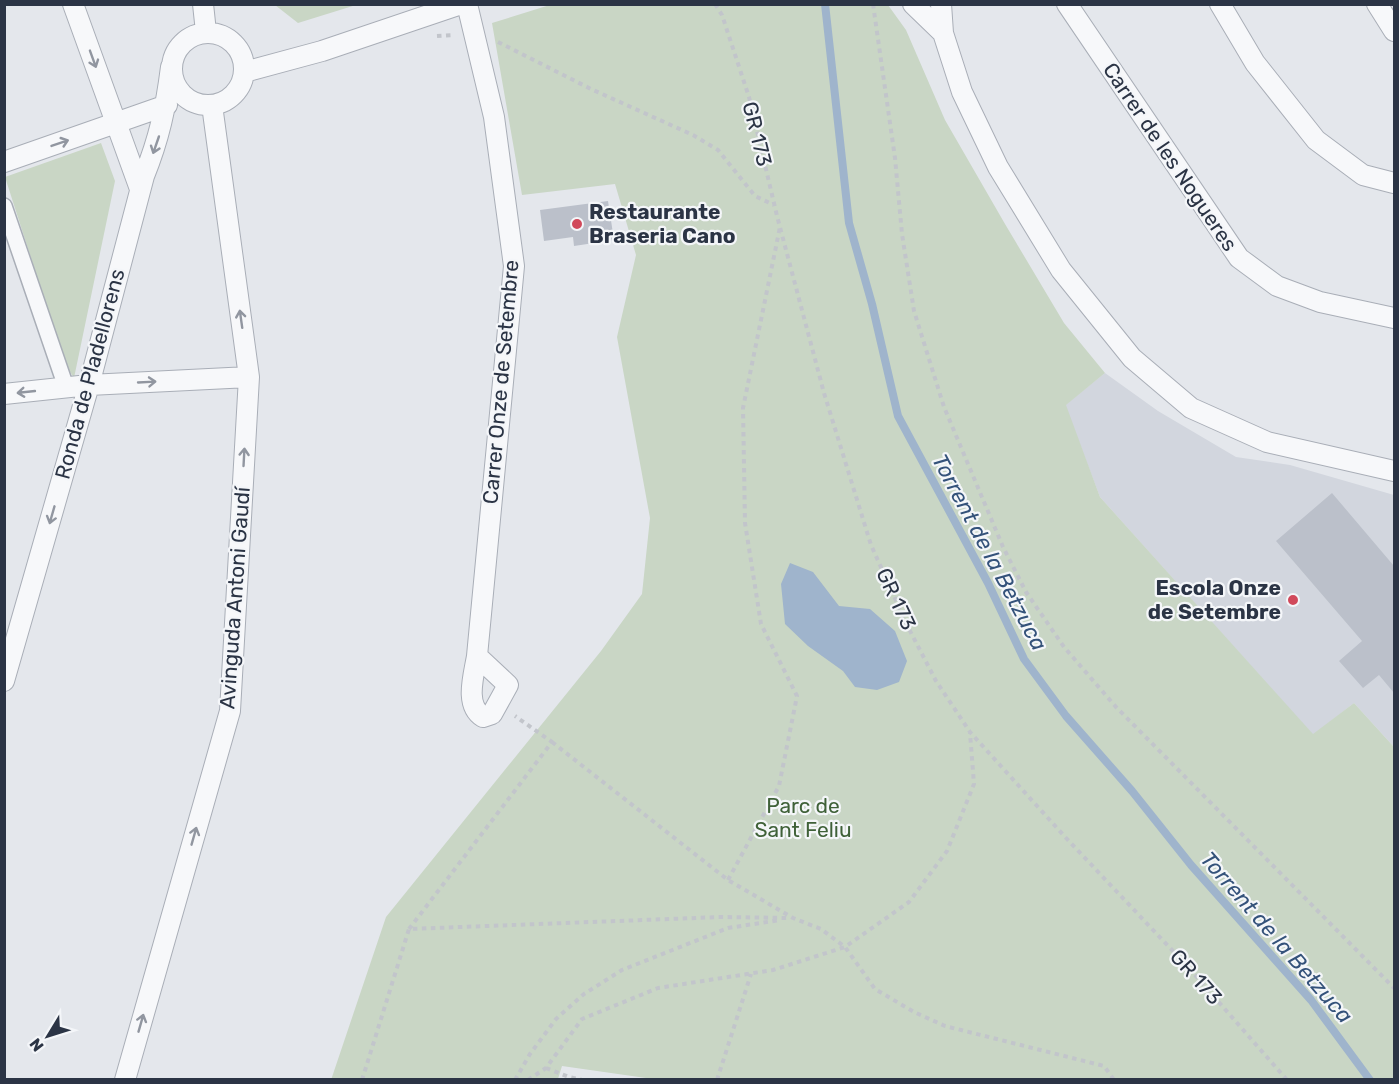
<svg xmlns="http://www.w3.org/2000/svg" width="1399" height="1084" viewBox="0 0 1399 1084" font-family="Rubik,sans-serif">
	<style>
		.built { fill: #d2d6de }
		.green { fill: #c9d6c5 }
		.water { fill: #9fb4cc }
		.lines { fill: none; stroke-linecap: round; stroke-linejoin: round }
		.stream { stroke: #9fb4cc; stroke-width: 8 }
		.building { fill: #bbc0ca }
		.pedestrian-casing { stroke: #a9aeb7; stroke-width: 18 }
		.minor-casing { stroke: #a9aeb7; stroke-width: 22 }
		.path { stroke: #c2c5cb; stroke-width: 4; stroke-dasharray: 4.5 4.5; stroke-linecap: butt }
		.pedestrian { stroke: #f7f8fa; stroke-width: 15 }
		.minor { stroke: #f7f8fa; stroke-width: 20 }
		.oneway { stroke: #9196a0 }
		.poi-dot { fill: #d1495b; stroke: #f4f6f9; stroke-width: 2 }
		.labels { text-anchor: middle; stroke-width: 4.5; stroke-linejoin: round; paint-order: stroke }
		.street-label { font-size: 21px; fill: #2b3445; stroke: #f4f6f9 }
		.poi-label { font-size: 21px; font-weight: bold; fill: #2b3445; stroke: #f4f6f9; text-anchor: start }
		.park-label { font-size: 21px; fill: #3f6138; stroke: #f4f6f9 }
		.water-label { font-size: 22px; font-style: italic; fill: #34527a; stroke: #f4f6f9 }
	</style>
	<rect width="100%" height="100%" fill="#e4e7ec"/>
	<path class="built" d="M1105,373L1158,411L1236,457L1290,465L1394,495V747L1354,703L1313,735L1100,497L1065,405Z"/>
	<path class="green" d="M553,4L888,5L906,30L945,120L1005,224L1064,323L1105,373L1066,405L1100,497L1313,734L1354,703L1394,747V1079L660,1080L562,1066L558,1079L331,1080L386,917L601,651L642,594L650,518L617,337L636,255L615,184L522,195L492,23Z
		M275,5H356L298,23Z
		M101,143L115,181L74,378L65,364L5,177Z"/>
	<path class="water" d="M790,563L813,572L839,606L870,609L895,631L907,661L899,682L877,690L855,687L843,671L808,646L785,624L781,584Z"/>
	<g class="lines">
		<path class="stream" d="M825,4L849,223L872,304L898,416L988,583L1024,659L1066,716L1132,791L1191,865L1311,1000L1370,1080"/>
	</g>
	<path class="building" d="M608,201L614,240L574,246L573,237L544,241L540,210Z
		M1332,493L1394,566V693L1379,675L1363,688L1339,661L1362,641L1276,541Z"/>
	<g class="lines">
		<g class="pedestrian-casing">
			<path id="pedestrian" d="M4,206L66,387"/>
		</g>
		<g class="minor-casing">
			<path id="minor" d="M73,4L140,189
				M203,4L206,32
				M467,4L494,117L514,266L477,656C474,675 464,705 483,717L492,714L508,685L477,656
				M913,4L943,33
				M941,4L943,33L962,92L998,167L1061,270L1132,358L1191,408L1267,442L1394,471
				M1067,4L1239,258L1277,286L1320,302L1394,318
				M1220,4L1255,63L1316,140L1363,175L1394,183
				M1377,4L1394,31
				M172 69a36 36 0 1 1 72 0a36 36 0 1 1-72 0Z
				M244,72L322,51L461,4
				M4,162L167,105
				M4,394L89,385L249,377
				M4,681L89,385L144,176C159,139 166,107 171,67
				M125,1080L230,711L249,377L212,105"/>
		</g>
		<path class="path" d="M715,4L722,15L749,97L777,216L824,393L871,545L907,625L936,681L970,732L1067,839L1188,967L1287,1080
			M873,4L895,158L902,234L914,311L944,407L1003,547L1026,592L1064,647L1116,707L1394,988
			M437,36L454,35
			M498,42L591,89L693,135L718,150L755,196L774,205
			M552,742L728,880L793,918L821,929L845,947L875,989L914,1012L945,1026L1104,1066L1114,1080
			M728,880L779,786L797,696L761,624L745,523L743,408L780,227
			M409,929L552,742L515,716
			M546,1068L569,1077L582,1080
			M362,1080L409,929L721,917L790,918
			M515,1080L530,1054L556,1019L584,994L622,970L728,928L780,920
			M528,1080L546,1068L582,1019L658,988L773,970L845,947L909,902L947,851L974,784L970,733
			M717,1080L751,974"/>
		<use href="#pedestrian" class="pedestrian"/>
		<use href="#minor" class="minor"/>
	</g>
	<defs><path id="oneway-shaft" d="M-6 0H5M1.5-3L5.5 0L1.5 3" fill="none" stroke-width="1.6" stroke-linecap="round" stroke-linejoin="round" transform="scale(1.5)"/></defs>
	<g class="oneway">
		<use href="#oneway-shaft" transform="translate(93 59) rotate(70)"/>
		<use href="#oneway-shaft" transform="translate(60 143) rotate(-19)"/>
		<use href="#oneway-shaft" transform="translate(156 145) rotate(109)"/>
		<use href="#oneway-shaft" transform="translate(241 319) rotate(-98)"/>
		<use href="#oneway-shaft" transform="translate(147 382) rotate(-3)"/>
		<use href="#oneway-shaft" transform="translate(26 392) rotate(174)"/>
		<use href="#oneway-shaft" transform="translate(244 457) rotate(-87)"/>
		<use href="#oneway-shaft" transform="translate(52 515) rotate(106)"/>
		<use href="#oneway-shaft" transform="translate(194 836) rotate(-74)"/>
		<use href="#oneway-shaft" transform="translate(141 1023) rotate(-74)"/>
	</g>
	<g class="poi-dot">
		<circle cx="577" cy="224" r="6"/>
		<circle cx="1293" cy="600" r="6"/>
	</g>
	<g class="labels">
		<g class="street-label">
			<text transform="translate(757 134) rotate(76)" y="7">GR 173</text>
			<text transform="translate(1170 157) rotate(56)" y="7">Carrer de les Nogueres</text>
			<text transform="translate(90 374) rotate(-75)" y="7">Ronda de Pladellorens</text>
			<text transform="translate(501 382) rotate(-85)" y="7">Carrer Onze de Setembre</text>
			<text transform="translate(235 598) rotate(-86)" y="7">Avinguda Antoni Gaudí</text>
			<text transform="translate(896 599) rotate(65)" y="7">GR 173</text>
			<text transform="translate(1196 977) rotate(48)" y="7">GR 173</text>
		</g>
		<g class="poi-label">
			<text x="589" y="219">Restaurante<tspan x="589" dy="24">Braseria Cano</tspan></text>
			<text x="1281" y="595" text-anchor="end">Escola Onze<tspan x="1281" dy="24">de Setembre</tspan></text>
		</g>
		<g class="park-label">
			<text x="803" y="813">Parc de<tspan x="803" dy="24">Sant Feliu</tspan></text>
		</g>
		<g class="water-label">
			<text transform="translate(990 552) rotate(62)" y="8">Torrent de la Betzuca</text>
			<text transform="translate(1277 937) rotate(49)" y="8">Torrent de la Betzuca</text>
		</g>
	</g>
	<rect width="1399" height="1084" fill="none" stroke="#2b3445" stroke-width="12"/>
	<g transform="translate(48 1036) rotate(232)" stroke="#f4f6f9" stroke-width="4.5" paint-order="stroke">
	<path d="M0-4.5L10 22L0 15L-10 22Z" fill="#2b3445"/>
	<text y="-9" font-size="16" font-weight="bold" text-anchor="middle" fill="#2b3445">N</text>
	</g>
</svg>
